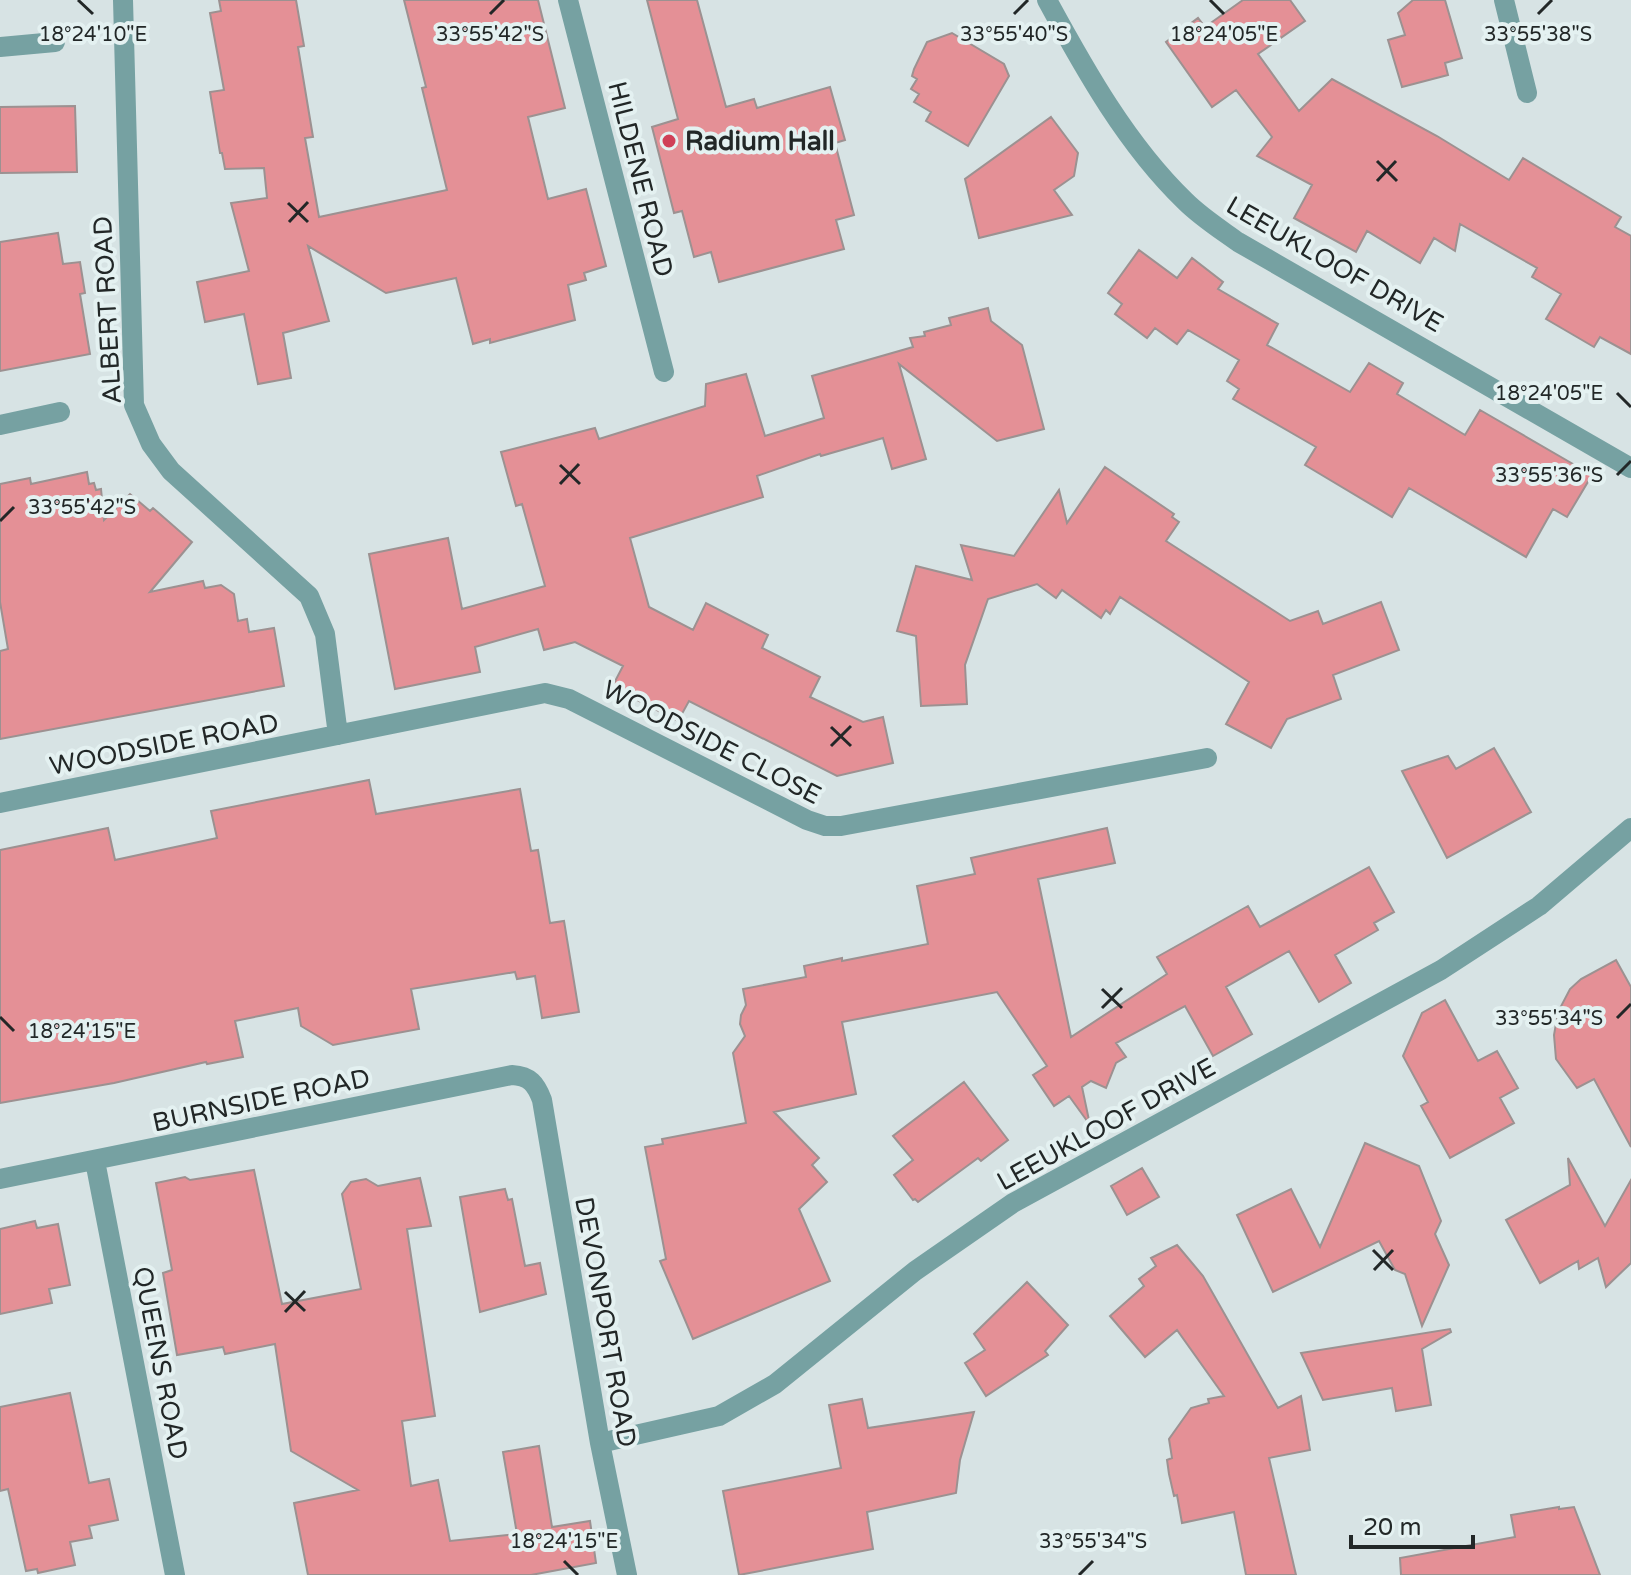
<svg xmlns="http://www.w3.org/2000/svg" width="1631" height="1575" viewBox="0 0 1631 1575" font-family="'Varela Round',sans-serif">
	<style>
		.building { fill: #e49096; stroke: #9c9191; stroke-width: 2 }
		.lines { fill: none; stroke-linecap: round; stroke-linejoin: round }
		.street { stroke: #76a1a2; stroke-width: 20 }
		.ticks { fill: none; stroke: #222727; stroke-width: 3 }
		.poi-dot { fill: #d04058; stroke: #e4f1f1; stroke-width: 3 }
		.labels { text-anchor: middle; stroke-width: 8; stroke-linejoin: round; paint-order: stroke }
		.poi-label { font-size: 26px; font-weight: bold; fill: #222727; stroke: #e4f1f1; text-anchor: start }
		.street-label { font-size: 26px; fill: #222727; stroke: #e4f1f1 }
		.ticks-label { font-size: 20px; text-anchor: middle; fill: #222727; stroke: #e4f1f1; stroke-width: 8; stroke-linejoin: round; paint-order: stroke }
	</style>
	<rect width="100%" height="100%" fill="#d7e3e4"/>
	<path class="building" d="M219,0H296L304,46L298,47L313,137L305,138L319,217L447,190L422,88L426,87L404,0H538L565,108L528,117L548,199L586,189L606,266L584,273L586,280L568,285L575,320L490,343V339L473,344L456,278L386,293L308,246L329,321L283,333L291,378L258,384L244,314L205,322L197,282L249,271L231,203L267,198L264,168L225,169L222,153H220L210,92L224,90L210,13L221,11Z
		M647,0H697L726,107L754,99L757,108L830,87L845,140L835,143L854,215L836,220L844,249L719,282L711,252L694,257L682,211L674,213L652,127L678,119Z
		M1243,0H1290L1305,21L1258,54L1299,111L1332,79L1437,136L1509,180L1523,158L1621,217L1615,227L1631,236V354L1600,337L1594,347L1546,319L1561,294L1532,277L1537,268L1460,224L1455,251L1434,238L1420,263L1367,231L1356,252L1294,218L1312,185L1257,156L1272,137L1236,90L1212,107L1166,42L1198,18L1205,27Z
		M1413,0H1445L1462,58L1445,63L1448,75L1402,87L1388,40L1405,35L1398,13Z
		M952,33L1004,64L1009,76L968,146L926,121L931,112L914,102L919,94L911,89L917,79L912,76L914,69L927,42Z
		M75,106L77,172L0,173V107Z
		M1051,117L1078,153L1074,176L1054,190L1072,215L979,238L965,179Z
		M58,233L63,264L80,262L85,293L80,294L90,354L0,371V242Z
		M1139,250L1177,278L1192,258L1223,282L1218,289L1278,324L1267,345L1350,392L1369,363L1403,383L1397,394L1465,435L1480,410L1592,475L1567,517L1553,509L1526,557L1409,488L1392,517L1305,465L1316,447L1233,399L1239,389L1227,381L1239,360L1188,330L1177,344L1155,328L1147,338L1115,314L1122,304L1108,293Z
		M988,308L991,321L1022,345L1044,429L997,441L899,364L926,459L892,469L883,438L821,456L820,454L757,476L763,497L630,538L649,607L693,630L706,603L768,635L762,648L820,677L810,697L863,722L883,717L893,763L837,776L689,701L678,721L612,687L623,666L575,642L544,650L538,629L475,647L480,672L395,689L369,554L448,538L462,609L545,586L522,504L516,506L501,452L595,428L599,439L705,406L706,384L746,374L765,436L824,418L812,376L913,347L910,338L925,336L924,332L951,325L949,318Z
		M1105,467L1174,514L1172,517L1179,522L1166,541L1290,621L1318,611L1323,624L1381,602L1399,650L1333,675L1341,699L1287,719L1271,748L1226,724L1249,682L1120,597L1110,614L1106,610L1101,618L1062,590L1056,598L1037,584L988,599L965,665L967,704L921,706L916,636L897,631L916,566L972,580L961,545L1014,556L1059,490L1067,523Z
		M87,472L89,484L94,483L96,490L101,489L104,520L130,494L150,511L153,508L192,542L150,592L203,581L205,588L221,585L234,594L238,621L247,619L249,632L274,628L284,686L0,739V651L8,649L0,602V484L30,478L31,484Z
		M1494,748L1531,812L1447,858L1402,771L1448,756L1456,769Z
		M369,780L376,814L520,789L531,851L538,850L550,923L564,921L579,1012L542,1018L535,976L517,979L515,972L411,989L419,1029L333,1045L301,1026L298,1008L235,1021L243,1057L207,1064L206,1062L114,1083L0,1103V850L108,828L115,860L217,838L211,811Z
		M1107,828L1115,863L1038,879L1071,1037L1167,974L1157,957L1248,906L1260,927L1369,867L1394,912L1374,923L1378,930L1335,955L1351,983L1319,1002L1289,951L1226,987L1252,1034L1213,1056L1185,1006L1116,1043L1126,1057L1116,1063L1106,1088L1091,1081L1082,1087L1090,1125L1069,1096L1054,1106L1033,1075L1047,1066L997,992L842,1022L856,1094L774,1112L819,1158L812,1165L827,1182L799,1209L830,1281L693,1339L660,1261L666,1259L645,1147L663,1144L662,1139L746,1123L733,1053L745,1036L740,1024L741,1015L746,1005L743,989L806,977L804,966L842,958V961L928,944L917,886L975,874L971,858Z
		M1616,960L1631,987V1147L1594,1079L1577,1088L1556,1059L1554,1035L1558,1012L1570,989L1581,979Z
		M1445,1000L1478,1061L1497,1051L1518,1088L1500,1098L1514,1123L1450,1158L1421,1106L1428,1102L1403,1056L1422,1013Z
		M964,1082L1008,1140L981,1161L978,1158L918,1202L915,1199L913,1200L894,1175L913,1160L893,1136Z
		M1365,1143L1419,1166L1441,1221L1435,1234L1449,1265L1422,1326L1405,1274L1395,1270L1379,1241L1273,1292L1237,1215L1291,1189L1320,1247Z
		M1568,1158L1605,1226L1631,1180V1263L1606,1287L1598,1258L1579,1269L1578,1261L1540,1283L1506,1220L1570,1185Z
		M1142,1168L1159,1197L1127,1215L1111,1186Z
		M254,1170L282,1304L361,1289L342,1194L351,1182L366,1179L378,1186L420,1178L431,1226L407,1229L435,1416L402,1421L411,1486L438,1480L450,1541L517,1534L503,1452L539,1446L552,1527L590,1521L596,1563L531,1575H308L294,1503L358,1490L291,1451L275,1344L225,1354L223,1347L177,1355L163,1273L172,1270L156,1183L185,1177L190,1180Z
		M505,1189L508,1200L512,1199L525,1266L540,1263L546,1294L480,1312L460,1197Z
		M35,1221L37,1228L58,1224L70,1285L49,1289L52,1303L0,1314V1229Z
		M1177,1245L1203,1276L1278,1408L1301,1396L1310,1450L1269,1458L1296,1575H1246L1234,1512L1182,1523L1177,1495L1174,1496L1169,1474L1167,1460L1172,1458L1169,1439L1191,1408L1209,1403L1208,1399L1224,1396L1177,1330L1145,1357L1110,1316L1144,1286L1139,1279L1156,1266L1151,1258Z
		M1027,1282L1068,1325L1045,1351L1048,1355L986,1396L965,1363L985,1350L974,1334Z
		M1450,1329L1451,1332L1422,1349L1431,1405L1396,1411L1392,1388L1323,1400L1301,1353Z
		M70,1393L89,1483L109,1479L118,1520L89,1526L92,1538L70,1542L75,1565L38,1573L37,1569L26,1571L8,1489L0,1491V1407Z
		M862,1399L868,1428L974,1412L960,1460L956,1493L867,1512L873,1549L739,1575L723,1491L841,1468L829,1405Z
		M1559,1507V1509L1574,1507L1600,1575H1401L1400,1558L1515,1537L1511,1515Z"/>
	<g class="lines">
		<path class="street" d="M123,0L134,405L151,444L171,471L309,596L325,634L338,735
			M568,0L664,372
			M1047,0C1085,70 1127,145 1185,201C1201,217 1220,229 1238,242L1631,468
			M1504,0L1527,93
			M0,47L55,42
			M0,425L60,412
			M0,803L545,693L569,699L807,820L825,826H841L1207,758
			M95,1161L175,1575
			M0,1179L512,1075C530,1076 536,1084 542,1100L600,1443L627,1575
			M600,1443L719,1416L775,1384L915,1271L1013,1203L1441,970L1539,906L1631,828"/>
	</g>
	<path class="ticks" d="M78,0L93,14M1210,0L1224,14M490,14L504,0M1014,14L1028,0M1538,14L1552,0M1377,161L1397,181M1377,181L1396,161M288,203L308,222M289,222L308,202M1617,393L1631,407M560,465L580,484M1617,475L1631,461M560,484L579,464M0,521L14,507M831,727L851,746M831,746L851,726M1102,989L1122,1008M1102,1008L1122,988M0,1017L14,1031M1617,1018L1631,1004M1373,1250L1393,1270M1374,1270L1393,1250M285,1292L305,1311M285,1312L305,1291M564,1561L578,1575M1079,1575L1093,1561"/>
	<circle class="poi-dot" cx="669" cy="141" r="8"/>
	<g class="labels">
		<g class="poi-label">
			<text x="685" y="150">Radium Hall</text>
		</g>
		<g class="street-label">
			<text transform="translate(641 179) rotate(76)" y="9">HILDENE ROAD</text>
			<text transform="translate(1335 264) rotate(30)" y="9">LEEUKLOOF DRIVE</text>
			<text transform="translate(107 310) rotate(-93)" y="9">ALBERT ROAD</text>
			<text transform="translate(712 742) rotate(27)" y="9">WOODSIDE CLOSE</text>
			<text transform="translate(164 744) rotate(-11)" y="9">WOODSIDE ROAD</text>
			<text transform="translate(261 1100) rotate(-12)" y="9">BURNSIDE ROAD</text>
			<text transform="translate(1106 1124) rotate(-29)" y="9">LEEUKLOOF DRIVE</text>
			<text transform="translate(606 1322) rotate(80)" y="9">DEVONPORT ROAD</text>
			<text transform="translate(161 1363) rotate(79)" y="9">QUEENS ROAD</text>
		</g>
	</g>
	<g class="ticks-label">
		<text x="93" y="41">18°24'10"E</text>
		<text x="1224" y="41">18°24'05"E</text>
		<text x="490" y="41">33°55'42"S</text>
		<text x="1014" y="41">33°55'40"S</text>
		<text x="1538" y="41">33°55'38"S</text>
		<text x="1549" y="400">18°24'05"E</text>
		<text x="1549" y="482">33°55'36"S</text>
		<text x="82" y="514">33°55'42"S</text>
		<text x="1549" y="1025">33°55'34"S</text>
		<text x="82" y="1038">18°24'15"E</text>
		<text x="1093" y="1548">33°55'34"S</text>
		<text x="564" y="1548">18°24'15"E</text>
	</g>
	<path d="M1351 1535v12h122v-12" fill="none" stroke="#222727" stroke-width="4"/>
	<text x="1363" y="1535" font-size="24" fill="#222727" stroke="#e4f1f1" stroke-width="6" paint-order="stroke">20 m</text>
</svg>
